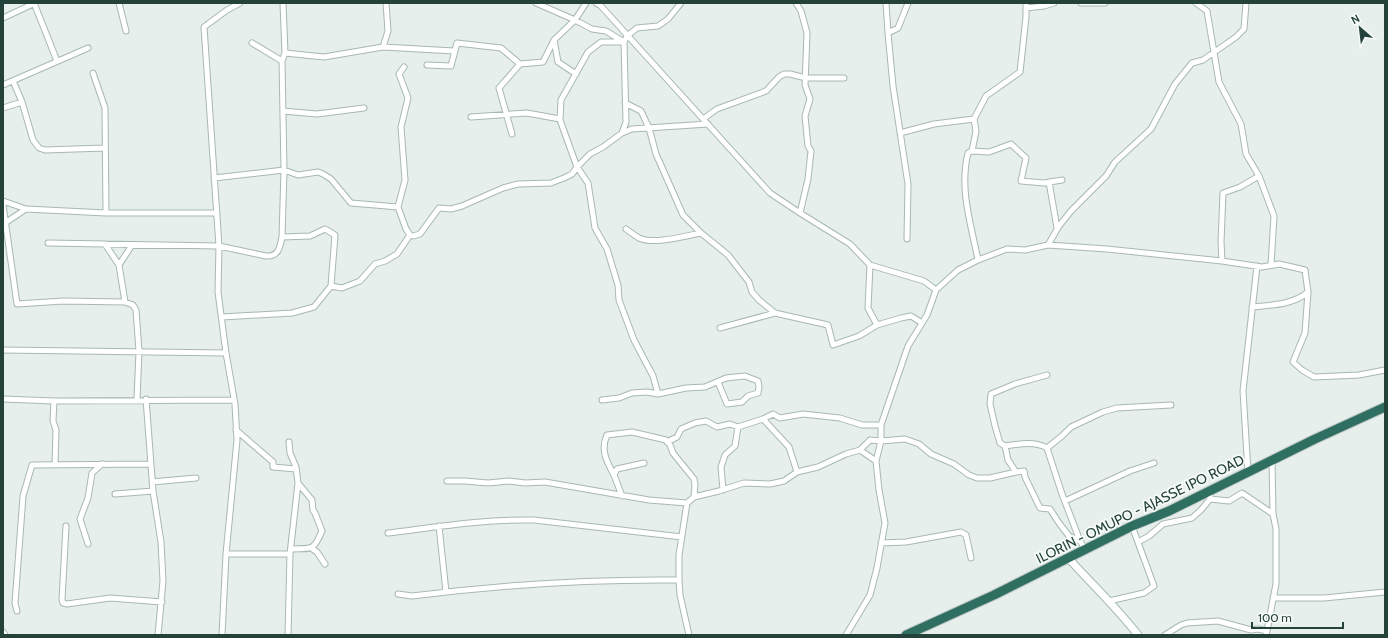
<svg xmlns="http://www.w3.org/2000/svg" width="1388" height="638" viewBox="0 0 1388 638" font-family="Cabin,sans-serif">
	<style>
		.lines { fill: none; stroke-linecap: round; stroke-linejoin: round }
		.street-casing { stroke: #a8b8b2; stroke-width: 7 }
		.secondary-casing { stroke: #a4bbb3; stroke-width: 9 }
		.highway-casing { stroke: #c2cac8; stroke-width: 11 }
		.street { stroke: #fff; stroke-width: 5 }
		.secondary { stroke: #fff; stroke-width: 7 }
		.highway { stroke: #2f6f62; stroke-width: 9 }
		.labels { text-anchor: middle; stroke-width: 3.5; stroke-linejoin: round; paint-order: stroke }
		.street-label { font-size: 14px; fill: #24423a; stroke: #f7fbf9 }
	</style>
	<rect width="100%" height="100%" fill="#e6efeb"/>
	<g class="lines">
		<g class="street-casing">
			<path id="street" d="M34,3L57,61
				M119,3L126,31
				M536,3L575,20L592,29L606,31L624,42L627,36L637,28L658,26L668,19L681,3
				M596,3L600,5L770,193L800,213L850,244L870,265L924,281L936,290
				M796,3L801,11L807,33L805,85L810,99L805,116L808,146L811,151L808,179L800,213
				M886,3L888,33
				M1081,3H1105
				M1196,3L1207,11L1219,82L1241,124L1246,154L1259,176L1274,216L1271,265
				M1026,8L1044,6L1054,3
				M3,18L35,3
				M252,43L282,61L285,53L283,3
				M383,47L388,31L386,3
				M285,53L324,57L383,47L454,51
				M427,65L451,66L457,43L501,48L520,64
				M404,67L399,74L408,98L401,127L405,180L398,207L406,229L410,235
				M93,73L105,108L106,213
				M576,74L558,62L554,40L575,20L586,3
				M13,81L22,102L33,140L39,148L45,150L105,148
				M3,85L88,48
				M625,103L641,111L649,128L656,154L683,215L701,233L728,255L749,282L752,292L759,300L775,313L828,325L833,345L859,336L877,325L901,318L911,316L922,323
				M3,108L22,102
				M283,111L317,114L364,108
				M471,117L527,113L560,119
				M703,119L717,109L766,91L779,77L784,74H790L806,78H844
				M622,133L626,122L624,42H601L588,52L561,100L560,120L577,167L588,183L595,228L607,249L618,285L619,300L634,340L653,376L658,394
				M900,133L934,124L974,119
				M512,134L499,88L520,64L543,62L554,40
				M972,151L989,152L1011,144L1026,158L1021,181L1044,183L1062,180
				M214,178L284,170L298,175L318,172L323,174L331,179L351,203L398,207
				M1049,182L1057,228
				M3,201L26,209L106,213H217
				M3,205L17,304L63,301L125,302L133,305L136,310L139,351L137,399
				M5,223L26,209
				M626,229C630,232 634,235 639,238C654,245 685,236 701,233
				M282,237L310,236L325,229L335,235L331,286
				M907,239L908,184L893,86L888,33L898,28L908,3
				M48,243L219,246L266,256C278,257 280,248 282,237L284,170L282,61
				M105,244L119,265
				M1048,245L1059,226L1071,211L1106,176L1115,162L1151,129L1175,84L1192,63L1203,60L1236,37L1244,29L1246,3
				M978,260C971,224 959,189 968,153L972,151L976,131L974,119L986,96L1020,72L1026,17V3
				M1222,261L1221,242L1223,193L1240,187L1259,176
				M870,265L868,308L877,325
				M125,302L119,265L132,245
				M1252,307C1271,305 1293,305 1308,292
				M222,317L292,313L314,307L331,286L342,288L360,281L375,264L385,261L397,254L410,235L413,236L420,234L439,208L451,209L462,206L503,188L518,184L551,183L564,178L572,174L577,167L590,154L603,147L622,133L632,129L708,124
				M720,328L775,313
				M3,350L226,353
				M1047,375L1015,384L991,394L990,404L995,426L1000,443L1005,446L1008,460L1016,472L1024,471L1025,477L1040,508L1050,509L1059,523L1069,536L1080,541L1085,549
				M3,399L54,401L234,400
				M146,399L153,491
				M602,400L619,398L632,393L647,392L658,394L686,388L705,387L726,378L745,376L758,381L759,387L758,393L748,396L742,402L727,404L718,382
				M54,401L53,421L56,430L55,465
				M763,419L773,414L780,418L803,414L840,418L862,425H881
				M236,430L273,462V467L296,469
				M667,442L677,437L681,429L695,423L706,421L717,427L730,424L738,427L763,419L789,447L797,472
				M1005,446C1019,444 1034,441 1047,448L1062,494L1080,541
				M1047,448L1062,436L1071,427L1103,412L1117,408L1171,405
				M860,450L876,461
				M1248,472L1243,391L1257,266
				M614,475C607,462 600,450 607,435L632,432L666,440L670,445L673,453L694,479L695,485L694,497L687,503L679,555V580L680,595L689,635
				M447,481H465L488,483L509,481L525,483L545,482L649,500L687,503
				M152,482L196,478
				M723,490L721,467L725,455L735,446L738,427
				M115,494L153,491L161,542L163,581L158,635
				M622,496L614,475L617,469L644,463
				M1210,496V499L1229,501L1242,493L1273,514
				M694,497L719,491L744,483L770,484L784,481L797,472L818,467L846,454L860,450L870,440L881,441L905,439L919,444L931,454L954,464L969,475L977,478H990L1016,472
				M1065,501L1130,471L1154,463
				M66,526L62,600L63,603L67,604L110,598L162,602
				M439,526L446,592
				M388,533C437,527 485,519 534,520L682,537
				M1138,542L1149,536L1163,524L1192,518L1201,510L1210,499
				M881,543L906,542L961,532L966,535L971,558
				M88,544L80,519L88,498L92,473L102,464
				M311,548L317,552L325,564
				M291,549C312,548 313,552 322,531L315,513L313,510L312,500L298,483
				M226,554H290
				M398,594L412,596C500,585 590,579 679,580
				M1273,598H1324L1385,592
				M1109,601L1144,593L1154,586L1132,526
				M17,611L15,603L23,496L32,465L151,464
				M1267,631L1276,584V529L1273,514L1272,460
				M3,632L5,635
				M222,635L226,554L237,440L235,404L226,353L218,292L219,246L204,27L227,10L240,3
				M288,635L290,554L298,483L296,467L290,453L289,442
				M846,635L870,595L877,568L885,523L879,490L876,461L881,441V425L908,346L927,315L936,290L958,270L978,260L1007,249L1025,250L1048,245L1107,249L1222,261L1262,267L1279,264L1305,270L1308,292L1305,333L1293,362L1302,370L1314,377L1359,375L1385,370
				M1165,635L1181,625L1187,623L1218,621L1251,630L1258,629L1267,631L1266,635"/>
		</g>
		<g class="secondary-casing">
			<path id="secondary" d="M1069,559C1092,584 1117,608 1138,635"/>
		</g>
		<g class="highway-casing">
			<path id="highway" d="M906,635L994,595L1132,526L1169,511L1315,439L1385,407"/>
		</g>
		<use href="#street" class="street"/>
		<use href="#secondary" class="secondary"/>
		<use href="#highway" class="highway"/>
	</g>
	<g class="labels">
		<g class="street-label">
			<text transform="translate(1140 509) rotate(-26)" y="5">ILORIN - OMUPO - AJASSE IPO ROAD</text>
		</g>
	</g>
	<rect width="1388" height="638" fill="none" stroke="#24423a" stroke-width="8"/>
	<g transform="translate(1360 28) rotate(332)" stroke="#f7fbf9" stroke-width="3" paint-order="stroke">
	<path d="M0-3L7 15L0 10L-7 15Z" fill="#24423a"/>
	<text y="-6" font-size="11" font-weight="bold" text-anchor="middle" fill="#24423a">N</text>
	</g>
	<path d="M1252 622v6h91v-6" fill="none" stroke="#24423a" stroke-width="2"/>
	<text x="1258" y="622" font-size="12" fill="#24423a" stroke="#f7fbf9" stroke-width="3" paint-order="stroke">100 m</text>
</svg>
